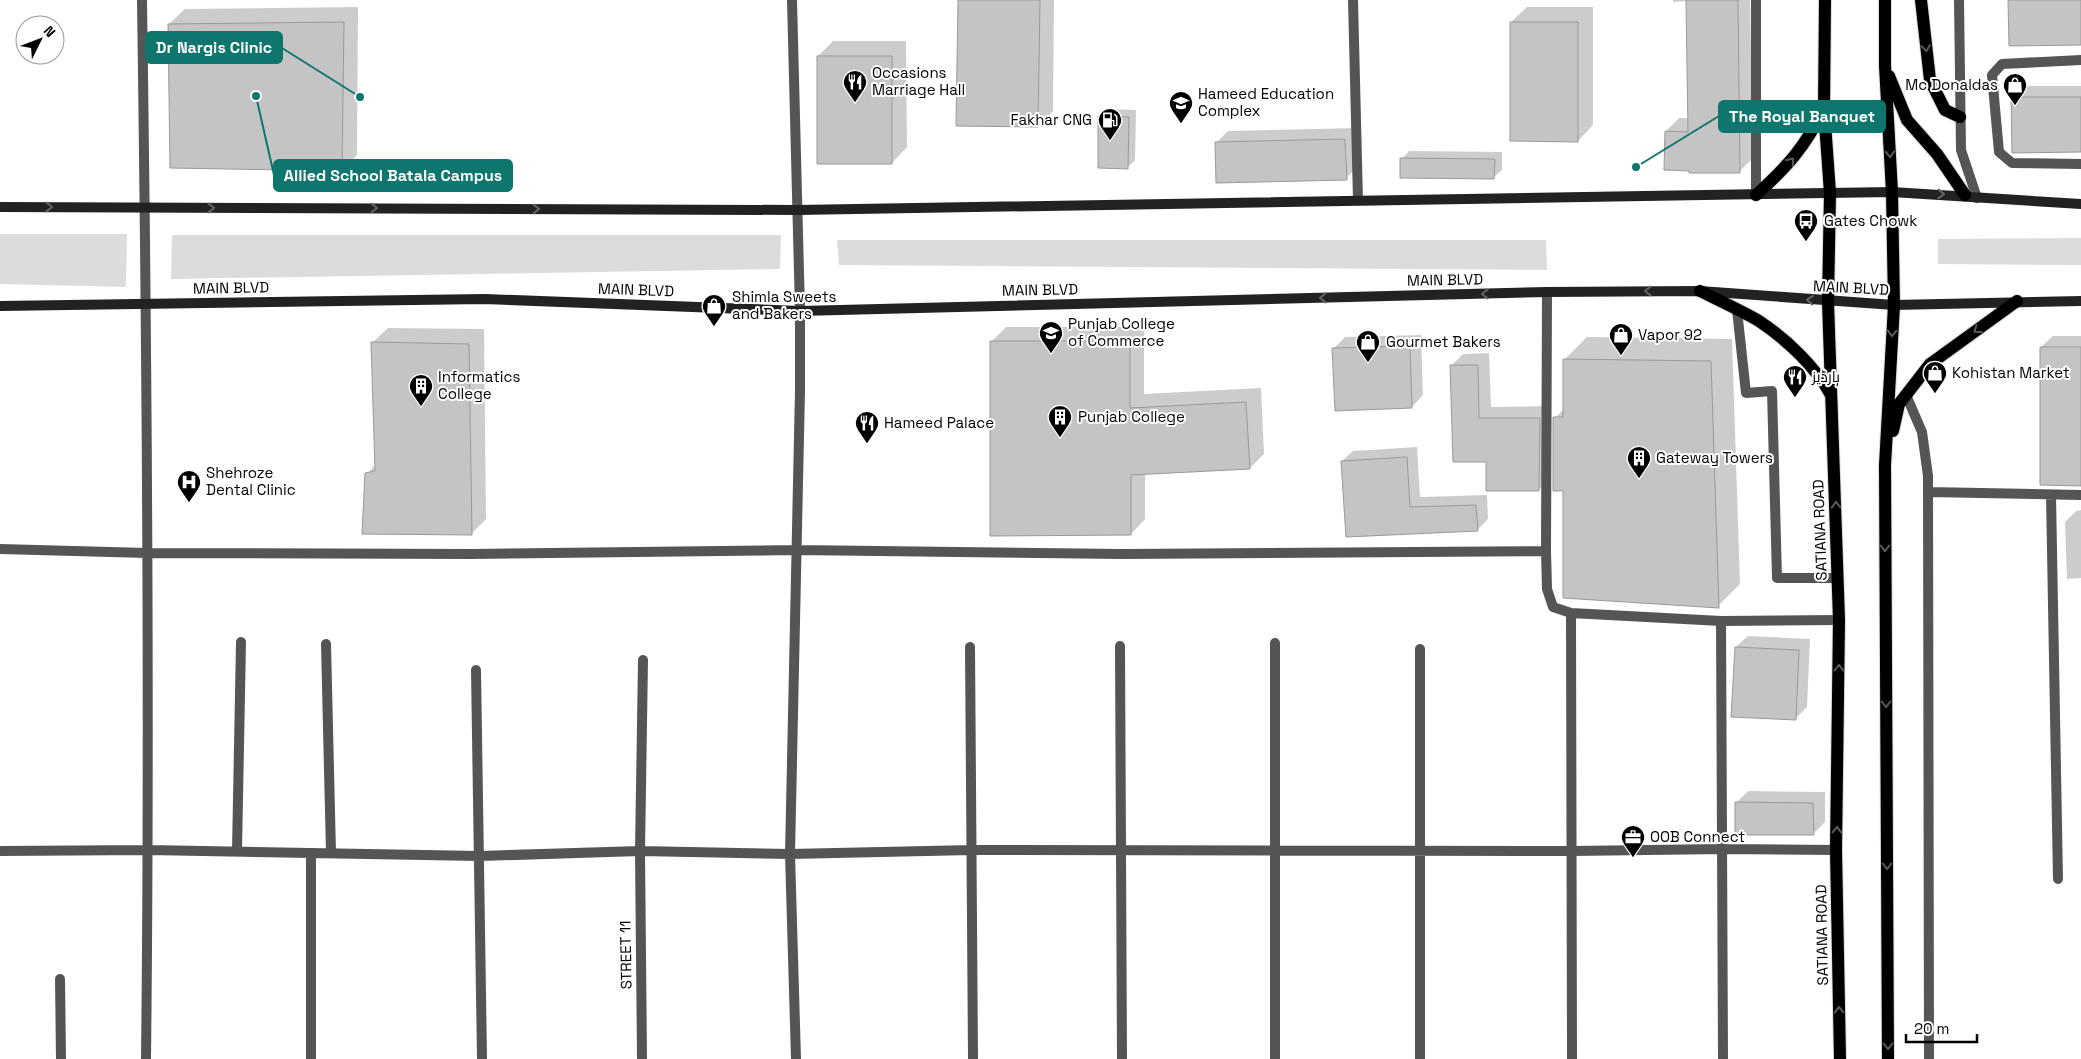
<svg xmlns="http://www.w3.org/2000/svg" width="2081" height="1059" viewBox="0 0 2081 1059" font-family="'Space Grotesk',Cairo,sans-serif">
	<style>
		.green { fill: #dcdcdc }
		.shadow { fill: #0003 }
		.building { fill: #c4c4c4; stroke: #999 }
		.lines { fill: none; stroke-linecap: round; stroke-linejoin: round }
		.primary-casing { stroke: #dbdbdb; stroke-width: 14 }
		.lane { stroke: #555; stroke-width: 10 }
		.street { stroke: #555; stroke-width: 10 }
		.secondary { stroke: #222; stroke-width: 10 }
		.primary { stroke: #000; stroke-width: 12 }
		.oneway { stroke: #595959 }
		.oneway2 { stroke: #646464 }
		.labels { text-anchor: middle; stroke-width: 4; stroke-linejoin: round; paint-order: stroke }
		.poi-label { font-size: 15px; fill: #000; stroke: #fff; text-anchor: start }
		.street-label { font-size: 15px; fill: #000; stroke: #fff }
		.leader { fill: none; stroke: #0f766e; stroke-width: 2 }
		.callout-dot { fill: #0f766e; stroke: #fff; stroke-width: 2 }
		.callout { fill: #0f766e; stroke: #0f766e; stroke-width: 2 }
		.callout-label { font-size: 16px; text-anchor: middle; font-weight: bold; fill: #fff }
	</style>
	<rect width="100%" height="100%" fill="#fff"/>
	<path class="green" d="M0,234H127L126,287L0,284Z
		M172,235H781L780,269L171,279Z
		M2081,238V265L1938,264V239Z
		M837,240H1546L1547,270L839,265Z"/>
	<path class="shadow" d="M959,0H1054L1053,111L1038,126Z
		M1673,0H1750L1753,158L1740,171L1666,131L1679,118H1689L1687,1L1673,2Z
		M358,7L357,155L342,170L169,24L185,9Z
		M1527,7H1593V125L1578,141L1511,22Z
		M833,41H906L907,147L892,163L818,56Z
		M2024,86H2081V151L2012,98Z
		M1107,109L1136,110L1135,160L1128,167L1099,117Z
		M1357,128L1358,167L1346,178L1216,143L1228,131Z
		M1409,151L1502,152V170L1494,177L1402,159Z
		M1006,327H1144V394L1261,388L1264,454L1250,468L1145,473V519L1131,534L992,341Z
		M388,328L484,329L486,519L471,534L367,474L376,464L372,343Z
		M1421,335L1423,395L1412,407L1333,349L1345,337Z
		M2053,336H2081V485L2041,347Z
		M1587,337L1732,339L1740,584L1718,606L1564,490L1555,418L1565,408V359Z
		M1489,353L1491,407L1551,406L1550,478L1539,490L1487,460L1451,366L1463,354Z
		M1417,447L1420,497L1487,495L1488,519L1477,530L1347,536L1342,461L1353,451Z
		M2081,510V578L2067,579L2065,522L2076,511Z
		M1748,636L1810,639L1807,707L1795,719L1736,647Z
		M1748,791L1825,792V822L1813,834L1736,803Z"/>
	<path class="building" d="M958,0H1040L1038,127L956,126Z
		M1686,0H1738L1740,173H1689V171L1664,170L1665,131L1688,132Z
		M2008,0H2081V45L2009,46Z
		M344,22L342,171L170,168L168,24Z
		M1510,22H1578V142L1510,141Z
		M817,56H892V164H817Z
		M2011,97H2081V152L2012,153Z
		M1098,116L1129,117L1128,169L1098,168Z
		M1345,139L1347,180L1216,183L1215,142Z
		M1400,158L1495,159L1494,179L1400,178Z
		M990,341H1130V408L1246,402L1250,469L1131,475V535L990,536Z
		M371,342L469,344L472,535L362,534L365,473L375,471Z
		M1410,346L1412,408L1335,411L1332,348Z
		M2040,347H2081V486L2040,485Z
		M1563,359L1711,361L1719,608L1563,598V491H1553V417H1563Z
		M1450,365H1478L1479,418H1540L1539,491H1486V462H1453Z
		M1407,457L1410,507L1476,505L1478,531L1346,537L1341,461Z
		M1735,647L1799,650L1796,720L1731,717Z
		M1735,802L1813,803L1814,835H1735Z"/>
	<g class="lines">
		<g class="primary-casing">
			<path id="primary" d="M1825,0L1824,109L1830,193L1828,302L1839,620L1836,850L1840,1059
				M1885,0V66L1892,192L1894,305L1885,465L1888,1059
				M1921,0L1930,80L1945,110L1960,117
				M1889,76L1907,120L1937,154L1965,195
				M1756,195C1788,166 1804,148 1824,109
				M1700,291C1720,301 1740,310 1759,321C1786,339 1815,366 1831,395
				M1893,431L1899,404L1930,364L2017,301"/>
		</g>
		<path class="lane" d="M1756,0V195
			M2081,60L2002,64L1992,75L1999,152L2012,163L2081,164
			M1737,310L1746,393L1772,391L1777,578H1838"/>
		<path class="street" d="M142,0C147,353 150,706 146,1059
			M792,0L800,311V390L790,854L796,1059
			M1353,0L1358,200
			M1959,0L1961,150L1977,198
			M1547,292L1546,551L1547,589L1553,607L1571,613L1721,621L1839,620
			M1906,395L1922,432L1928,476L1929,1059
			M1928,492L2081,495
			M2051,495L2058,879
			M0,549L147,553L472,554L796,550L1122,554L1546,551
			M1571,613L1572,1059
			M1721,621L1723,1059
			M1275,643V1059
			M326,644L331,853
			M1120,646L1122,1059
			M970,647L973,1059
			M476,670L482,1059
			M0,851L149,850L480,856L640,851L790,854L972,850L1573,851L1723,849L1836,850
			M237,851L241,642
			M311,853V1059
			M60,979L61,1059
			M642,1059L640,851L643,660
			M1420,1059V649"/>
		<path class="secondary" d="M0,207L797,210L1892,192L2081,204
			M0,306L485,299L800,311L1547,292L1700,291L1894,305L2081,301"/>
		<use href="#primary" class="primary"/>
	</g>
	<defs><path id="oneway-chevron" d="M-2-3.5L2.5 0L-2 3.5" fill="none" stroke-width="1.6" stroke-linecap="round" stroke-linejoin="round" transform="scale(1.25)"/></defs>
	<g class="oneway">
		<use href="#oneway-chevron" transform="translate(1926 48) rotate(83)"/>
		<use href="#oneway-chevron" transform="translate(1890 154) rotate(87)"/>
		<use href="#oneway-chevron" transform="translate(1791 161) rotate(-51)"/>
		<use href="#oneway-chevron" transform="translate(1977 330) rotate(144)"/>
		<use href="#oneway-chevron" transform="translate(1892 333) rotate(93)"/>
		<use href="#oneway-chevron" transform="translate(1836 505) rotate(-92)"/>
		<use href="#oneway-chevron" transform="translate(1885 548) rotate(90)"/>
		<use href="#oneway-chevron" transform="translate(1839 668) rotate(-89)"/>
		<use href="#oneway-chevron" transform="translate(1886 704) rotate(90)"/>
		<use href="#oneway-chevron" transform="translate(1837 830) rotate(-89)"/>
		<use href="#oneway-chevron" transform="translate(1887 866) rotate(90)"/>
		<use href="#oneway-chevron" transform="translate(1839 1010) rotate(-91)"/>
		<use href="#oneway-chevron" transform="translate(1888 1046) rotate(90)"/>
	</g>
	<g class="oneway2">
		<use href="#oneway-chevron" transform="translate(1941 194) rotate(2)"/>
		<use href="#oneway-chevron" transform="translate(49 207)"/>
		<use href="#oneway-chevron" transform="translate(211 208)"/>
		<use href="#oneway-chevron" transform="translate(374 208)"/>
		<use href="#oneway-chevron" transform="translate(536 209)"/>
		<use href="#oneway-chevron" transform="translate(1648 291) rotate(180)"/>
		<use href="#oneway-chevron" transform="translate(1485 294) rotate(179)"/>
		<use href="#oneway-chevron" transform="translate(1323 298) rotate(179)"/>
		<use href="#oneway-chevron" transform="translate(1810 300) rotate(-176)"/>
	</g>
	<defs>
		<g id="restaurant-pin" transform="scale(1.25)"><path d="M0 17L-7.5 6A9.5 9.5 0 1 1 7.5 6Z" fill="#000" stroke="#fff"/><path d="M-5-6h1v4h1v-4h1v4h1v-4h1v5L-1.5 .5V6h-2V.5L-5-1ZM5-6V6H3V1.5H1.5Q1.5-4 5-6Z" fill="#fff"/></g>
		<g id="shop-pin" transform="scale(1.25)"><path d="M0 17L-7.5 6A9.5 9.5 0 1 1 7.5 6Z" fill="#000" stroke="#fff"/><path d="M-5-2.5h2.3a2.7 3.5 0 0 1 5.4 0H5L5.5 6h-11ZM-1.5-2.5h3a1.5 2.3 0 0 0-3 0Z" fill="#fff"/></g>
		<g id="school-pin" transform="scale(1.25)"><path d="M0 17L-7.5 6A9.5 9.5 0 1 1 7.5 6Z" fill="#000" stroke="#fff"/><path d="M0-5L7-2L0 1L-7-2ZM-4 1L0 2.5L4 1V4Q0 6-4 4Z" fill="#fff"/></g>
		<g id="fuel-pin" transform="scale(1.25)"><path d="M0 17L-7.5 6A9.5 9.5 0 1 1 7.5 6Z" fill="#000" stroke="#fff"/><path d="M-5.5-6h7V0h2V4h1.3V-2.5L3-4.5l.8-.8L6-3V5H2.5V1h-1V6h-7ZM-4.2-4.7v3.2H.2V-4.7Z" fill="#fff"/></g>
		<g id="bus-pin" transform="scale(1.25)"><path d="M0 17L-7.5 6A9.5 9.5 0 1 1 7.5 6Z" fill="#000" stroke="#fff"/><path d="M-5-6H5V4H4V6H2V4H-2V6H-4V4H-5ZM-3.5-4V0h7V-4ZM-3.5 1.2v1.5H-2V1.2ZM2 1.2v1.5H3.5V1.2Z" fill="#fff"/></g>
		<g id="university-pin" transform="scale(1.25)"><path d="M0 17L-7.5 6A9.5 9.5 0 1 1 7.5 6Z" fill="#000" stroke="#fff"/><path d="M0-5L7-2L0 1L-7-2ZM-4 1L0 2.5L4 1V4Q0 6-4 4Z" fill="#fff"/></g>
		<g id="building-pin" transform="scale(1.25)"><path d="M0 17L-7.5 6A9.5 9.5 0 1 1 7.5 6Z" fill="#000" stroke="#fff"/><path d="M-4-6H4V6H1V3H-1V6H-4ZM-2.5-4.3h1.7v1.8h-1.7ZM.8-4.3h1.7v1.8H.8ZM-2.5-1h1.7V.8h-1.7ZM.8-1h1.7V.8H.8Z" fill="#fff"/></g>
		<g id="hospital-pin" transform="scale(1.25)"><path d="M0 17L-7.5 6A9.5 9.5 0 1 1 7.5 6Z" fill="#000" stroke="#fff"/><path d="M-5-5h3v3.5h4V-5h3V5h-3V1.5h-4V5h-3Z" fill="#fff"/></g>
		<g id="office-pin" transform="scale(1.25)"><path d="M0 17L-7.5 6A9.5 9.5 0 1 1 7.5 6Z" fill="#000" stroke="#fff"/><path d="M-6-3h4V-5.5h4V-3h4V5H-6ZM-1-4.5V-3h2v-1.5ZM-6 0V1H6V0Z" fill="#fff"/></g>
	</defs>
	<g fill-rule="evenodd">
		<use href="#restaurant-pin" x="855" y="82"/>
		<use href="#shop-pin" x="2015" y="85"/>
		<use href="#school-pin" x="1181" y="103"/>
		<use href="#fuel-pin" x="1110" y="120"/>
		<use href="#bus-pin" x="1806" y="221"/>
		<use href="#shop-pin" x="714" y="306"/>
		<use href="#university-pin" x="1051" y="333"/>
		<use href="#shop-pin" x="1621" y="335"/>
		<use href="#shop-pin" x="1368" y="342"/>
		<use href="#shop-pin" x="1935" y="373"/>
		<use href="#restaurant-pin" x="1795" y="377"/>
		<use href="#building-pin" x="421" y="386"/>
		<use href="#building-pin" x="1060" y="417"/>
		<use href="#restaurant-pin" x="867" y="423"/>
		<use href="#building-pin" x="1639" y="458"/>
		<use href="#hospital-pin" x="189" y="482"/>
		<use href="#office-pin" x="1633" y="837"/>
	</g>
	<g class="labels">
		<g class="poi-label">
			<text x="872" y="78">Occasions<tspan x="872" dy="17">Marriage Hall</tspan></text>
			<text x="1998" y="90" text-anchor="end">Mc Donaldas</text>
			<text x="1198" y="99">Hameed Education<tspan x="1198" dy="17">Complex</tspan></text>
			<text x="1092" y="125" text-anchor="end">Fakhar CNG</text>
			<text x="1824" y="226">Gates Chowk</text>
			<text x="732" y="302">Shimla Sweets<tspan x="732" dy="17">and Bakers</tspan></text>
			<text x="1068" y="329">Punjab College<tspan x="1068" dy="17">of Commerce</tspan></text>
			<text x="1638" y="340">Vapor 92</text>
			<text x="1386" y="347">Gourmet Bakers</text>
			<text x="1952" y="378">Kohistan Market</text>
			<text x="438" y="382">Informatics<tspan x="438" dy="17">College</tspan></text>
			<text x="1812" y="382">ہارڈیز</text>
			<text x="1078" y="422">Punjab College</text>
			<text x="884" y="428">Hameed Palace</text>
			<text x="1656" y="463">Gateway Towers</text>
			<text x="206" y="478">Shehroze<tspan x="206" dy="17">Dental Clinic</tspan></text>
			<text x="1650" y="842">OOB Connect</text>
		</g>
		<g class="street-label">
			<text transform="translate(1445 280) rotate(-1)" y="5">MAIN BLVD</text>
			<text transform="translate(231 288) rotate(-1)" y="5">MAIN BLVD</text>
			<text transform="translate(1851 288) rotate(3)" y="5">MAIN BLVD</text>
			<text transform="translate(636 290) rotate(2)" y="5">MAIN BLVD</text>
			<text transform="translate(1040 290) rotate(-1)" y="5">MAIN BLVD</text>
			<text transform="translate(1820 530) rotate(-92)" y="5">SATIANA ROAD</text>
			<text transform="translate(1822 935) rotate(-91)" y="5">SATIANA ROAD</text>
			<text transform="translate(626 955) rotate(-91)" y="5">STREET 11</text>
		</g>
	</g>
	<path class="leader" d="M360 97L282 48M1636 167L1719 116M256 96L274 175"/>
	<g class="callout-dot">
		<circle cx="360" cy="97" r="5"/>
		<circle cx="1636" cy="167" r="5"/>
		<circle cx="256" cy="96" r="5"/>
	</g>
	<g class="callout">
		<rect x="146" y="32" width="136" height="31" rx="5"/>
		<rect x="1719" y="101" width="166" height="31" rx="5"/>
		<rect x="274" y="160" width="238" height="31" rx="5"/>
	</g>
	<g class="callout-label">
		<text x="214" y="53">Dr Nargis Clinic</text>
		<text x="1802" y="122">The Royal Banquet</text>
		<text x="393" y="181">Allied School Batala Campus</text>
	</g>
	<g transform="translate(40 40) rotate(48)"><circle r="24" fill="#ffffff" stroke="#999999"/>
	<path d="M0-4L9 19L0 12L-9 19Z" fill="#000000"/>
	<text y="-8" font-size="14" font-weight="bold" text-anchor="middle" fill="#000000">N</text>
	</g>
	<path d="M1906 1034v8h71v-8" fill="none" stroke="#000000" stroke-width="2.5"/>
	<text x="1914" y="1034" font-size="15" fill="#000000" stroke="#ffffff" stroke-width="4" paint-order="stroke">20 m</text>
</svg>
